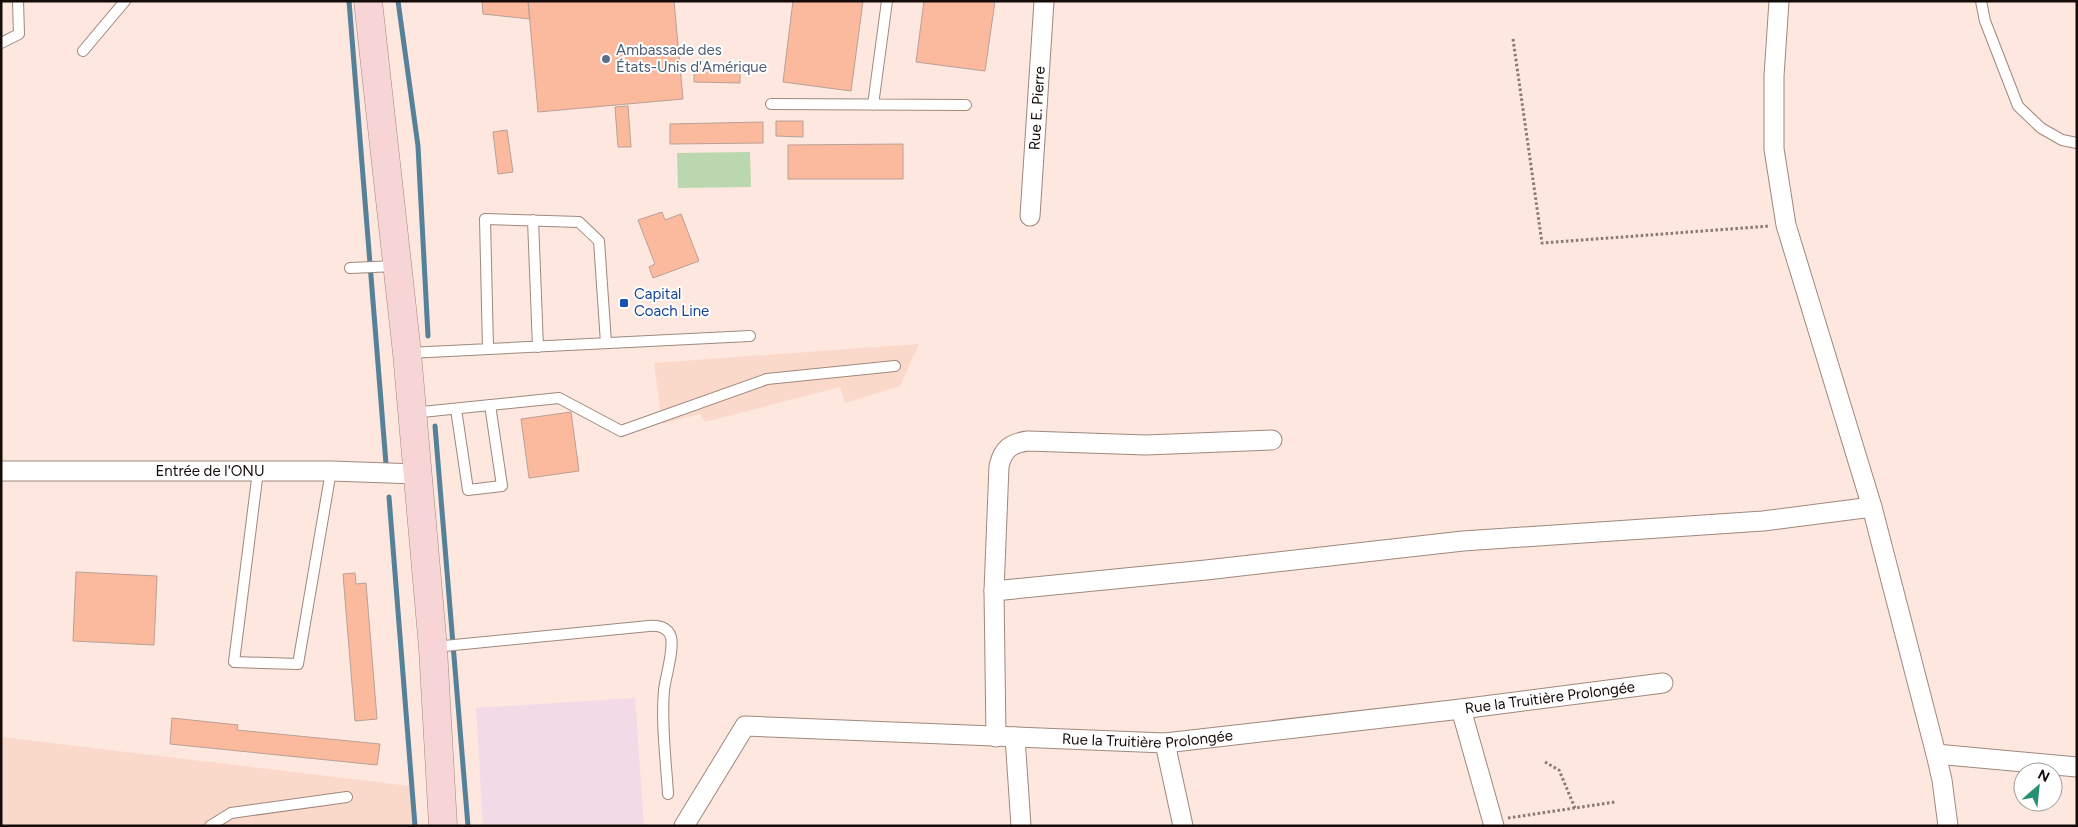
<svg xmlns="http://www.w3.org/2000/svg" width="2078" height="827" viewBox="0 0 2078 827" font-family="Figtree,sans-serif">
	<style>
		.commercial { fill: #f2dbe7 }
		.built { fill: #fbd9ca }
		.green { fill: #bad7af }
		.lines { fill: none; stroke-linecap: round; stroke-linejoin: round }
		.stream { stroke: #558199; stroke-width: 5 }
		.building { fill: #fbba9d; stroke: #baa096 }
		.service-casing { stroke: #a0887d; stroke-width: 12 }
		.minor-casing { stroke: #a0887d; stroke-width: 21 }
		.secondary-casing { stroke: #a0887d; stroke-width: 29 }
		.path { stroke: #887973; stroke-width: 3; stroke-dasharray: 2.5 2.5; stroke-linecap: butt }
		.service { stroke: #fff; stroke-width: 10 }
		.minor { stroke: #fff; stroke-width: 19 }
		.secondary { stroke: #f7d4d5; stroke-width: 28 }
		.service-dot { fill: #5c6f8a; stroke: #fff; stroke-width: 2 }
		.transit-dot { fill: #1a4fb4; stroke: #fff; stroke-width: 2 }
		.labels { text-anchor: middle; stroke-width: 4; stroke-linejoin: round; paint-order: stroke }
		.service-label { font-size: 15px; fill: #4e5e75; stroke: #fff; text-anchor: start }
		.street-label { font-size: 15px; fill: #150c09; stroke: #fff }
		.transit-label { font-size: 15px; fill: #164399; stroke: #fff; text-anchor: start }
	</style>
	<rect width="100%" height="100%" fill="#fde7de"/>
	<path class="commercial" d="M635,698L644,826H483L476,708Z"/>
	<path class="built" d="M919,344L900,386L845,403L840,387L705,422L700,414L662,424L654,363Z
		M1,737L410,786L412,826H1Z"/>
	<path class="green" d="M750,152L751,187L678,188L677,153Z"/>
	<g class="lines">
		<path class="stream" d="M349,1L386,464
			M398,1L418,146L428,336
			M435,426L468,826
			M389,497L415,826"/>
	</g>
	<path class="building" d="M482,1H528L530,19L483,14Z
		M528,1H674L683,99L538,112Z
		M793,1H863L851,91L783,82Z
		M924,1H995L985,71L916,62Z
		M740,69V83L694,82V70Z
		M628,106L631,147H618L615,107Z
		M776,121H803V137L776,136Z
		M763,122V143L670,144V124Z
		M507,130L513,172L498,174L493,132Z
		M903,144V179H788V145Z
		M662,212L665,220L681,214L699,261L653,278L649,267L655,264L638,220Z
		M571,412L579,471L529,478L521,419Z
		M76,572L157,576L154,645L73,641Z
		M355,573L356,584L366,583L377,719L355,721L343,574Z
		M172,718L238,725L237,730L380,744L377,765L170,744Z"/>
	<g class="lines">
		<g class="service-casing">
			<path id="service" d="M1981,1L1985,21L2018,106L2041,128L2062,140L2077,143
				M1,43L19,34L18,1
				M83,51L125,1
				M771,104L966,105
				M873,105L887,1
				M533,220L538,347
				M350,268L396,266
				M488,349L485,219L579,222L599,241L606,343
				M408,353L750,336
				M456,409L468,490L502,486L490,405
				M412,413L559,398L621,431L767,379L895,366
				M258,471L234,662L298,664L331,471
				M434,647L649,626C658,625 668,627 671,637C674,650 666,675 664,690C661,724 666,760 668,794
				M210,826L231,813L347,797"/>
		</g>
		<g class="minor-casing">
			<g id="minor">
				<path d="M1779,1L1774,76V149L1786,225L1872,507L1936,754L1942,780L1948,826"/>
				<path id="s1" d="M1030,216L1044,1"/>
				<path id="s2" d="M1,471H331L417,474"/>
				<path d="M994,591L1206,570L1463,541L1763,521L1872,507"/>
				<path d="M1461,709L1494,826"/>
				<path d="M996,737L994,591L999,466C1003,449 1011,443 1028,441L1146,445L1272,440"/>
				<path d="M1015,737L1021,826"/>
				<path d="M1165,743L1183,826"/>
				<path d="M1936,754L2077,767"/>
				<path id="s3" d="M684,826L745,726L1165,743L1461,709L1663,683"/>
			</g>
		</g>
		<g class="secondary-casing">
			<path id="secondary" d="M368,1L407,353L433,648L443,826"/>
		</g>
		<path class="path" d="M1513,39L1542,243L1770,226
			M1545,762L1559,770L1575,808
			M1508,818L1615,802"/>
		<use href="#service" class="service"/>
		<use href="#minor" class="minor"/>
		<use href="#secondary" class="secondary"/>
	</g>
	<circle class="service-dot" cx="606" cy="59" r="5"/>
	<rect class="transit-dot" x="619" y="298" width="10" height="10" rx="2.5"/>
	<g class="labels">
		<g class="service-label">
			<text x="616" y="55">Ambassade des<tspan x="616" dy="17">États-Unis d'Amérique</tspan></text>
		</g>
		<g class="street-label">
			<text dy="5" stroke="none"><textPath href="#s1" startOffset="108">Rue E. Pierre</textPath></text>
			<text dy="5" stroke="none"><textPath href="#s2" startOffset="209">Entrée de l'ONU</textPath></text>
			<text dy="5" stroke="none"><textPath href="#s3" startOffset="925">Rue la Truitière Prolongée</textPath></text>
			<text dy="5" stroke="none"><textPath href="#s3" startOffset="520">Rue la Truitière Prolongée</textPath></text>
		</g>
		<g class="transit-label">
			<text x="634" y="299">Capital<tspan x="634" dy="17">Coach Line</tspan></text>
		</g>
	</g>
	<rect width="2078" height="827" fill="none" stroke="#150c09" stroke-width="5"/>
	<g transform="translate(2038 787) rotate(27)"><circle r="24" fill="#ffffff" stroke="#a19e9d"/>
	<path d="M0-4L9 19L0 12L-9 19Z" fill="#259171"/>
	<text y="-8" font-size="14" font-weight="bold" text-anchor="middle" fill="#150c09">N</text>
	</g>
</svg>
